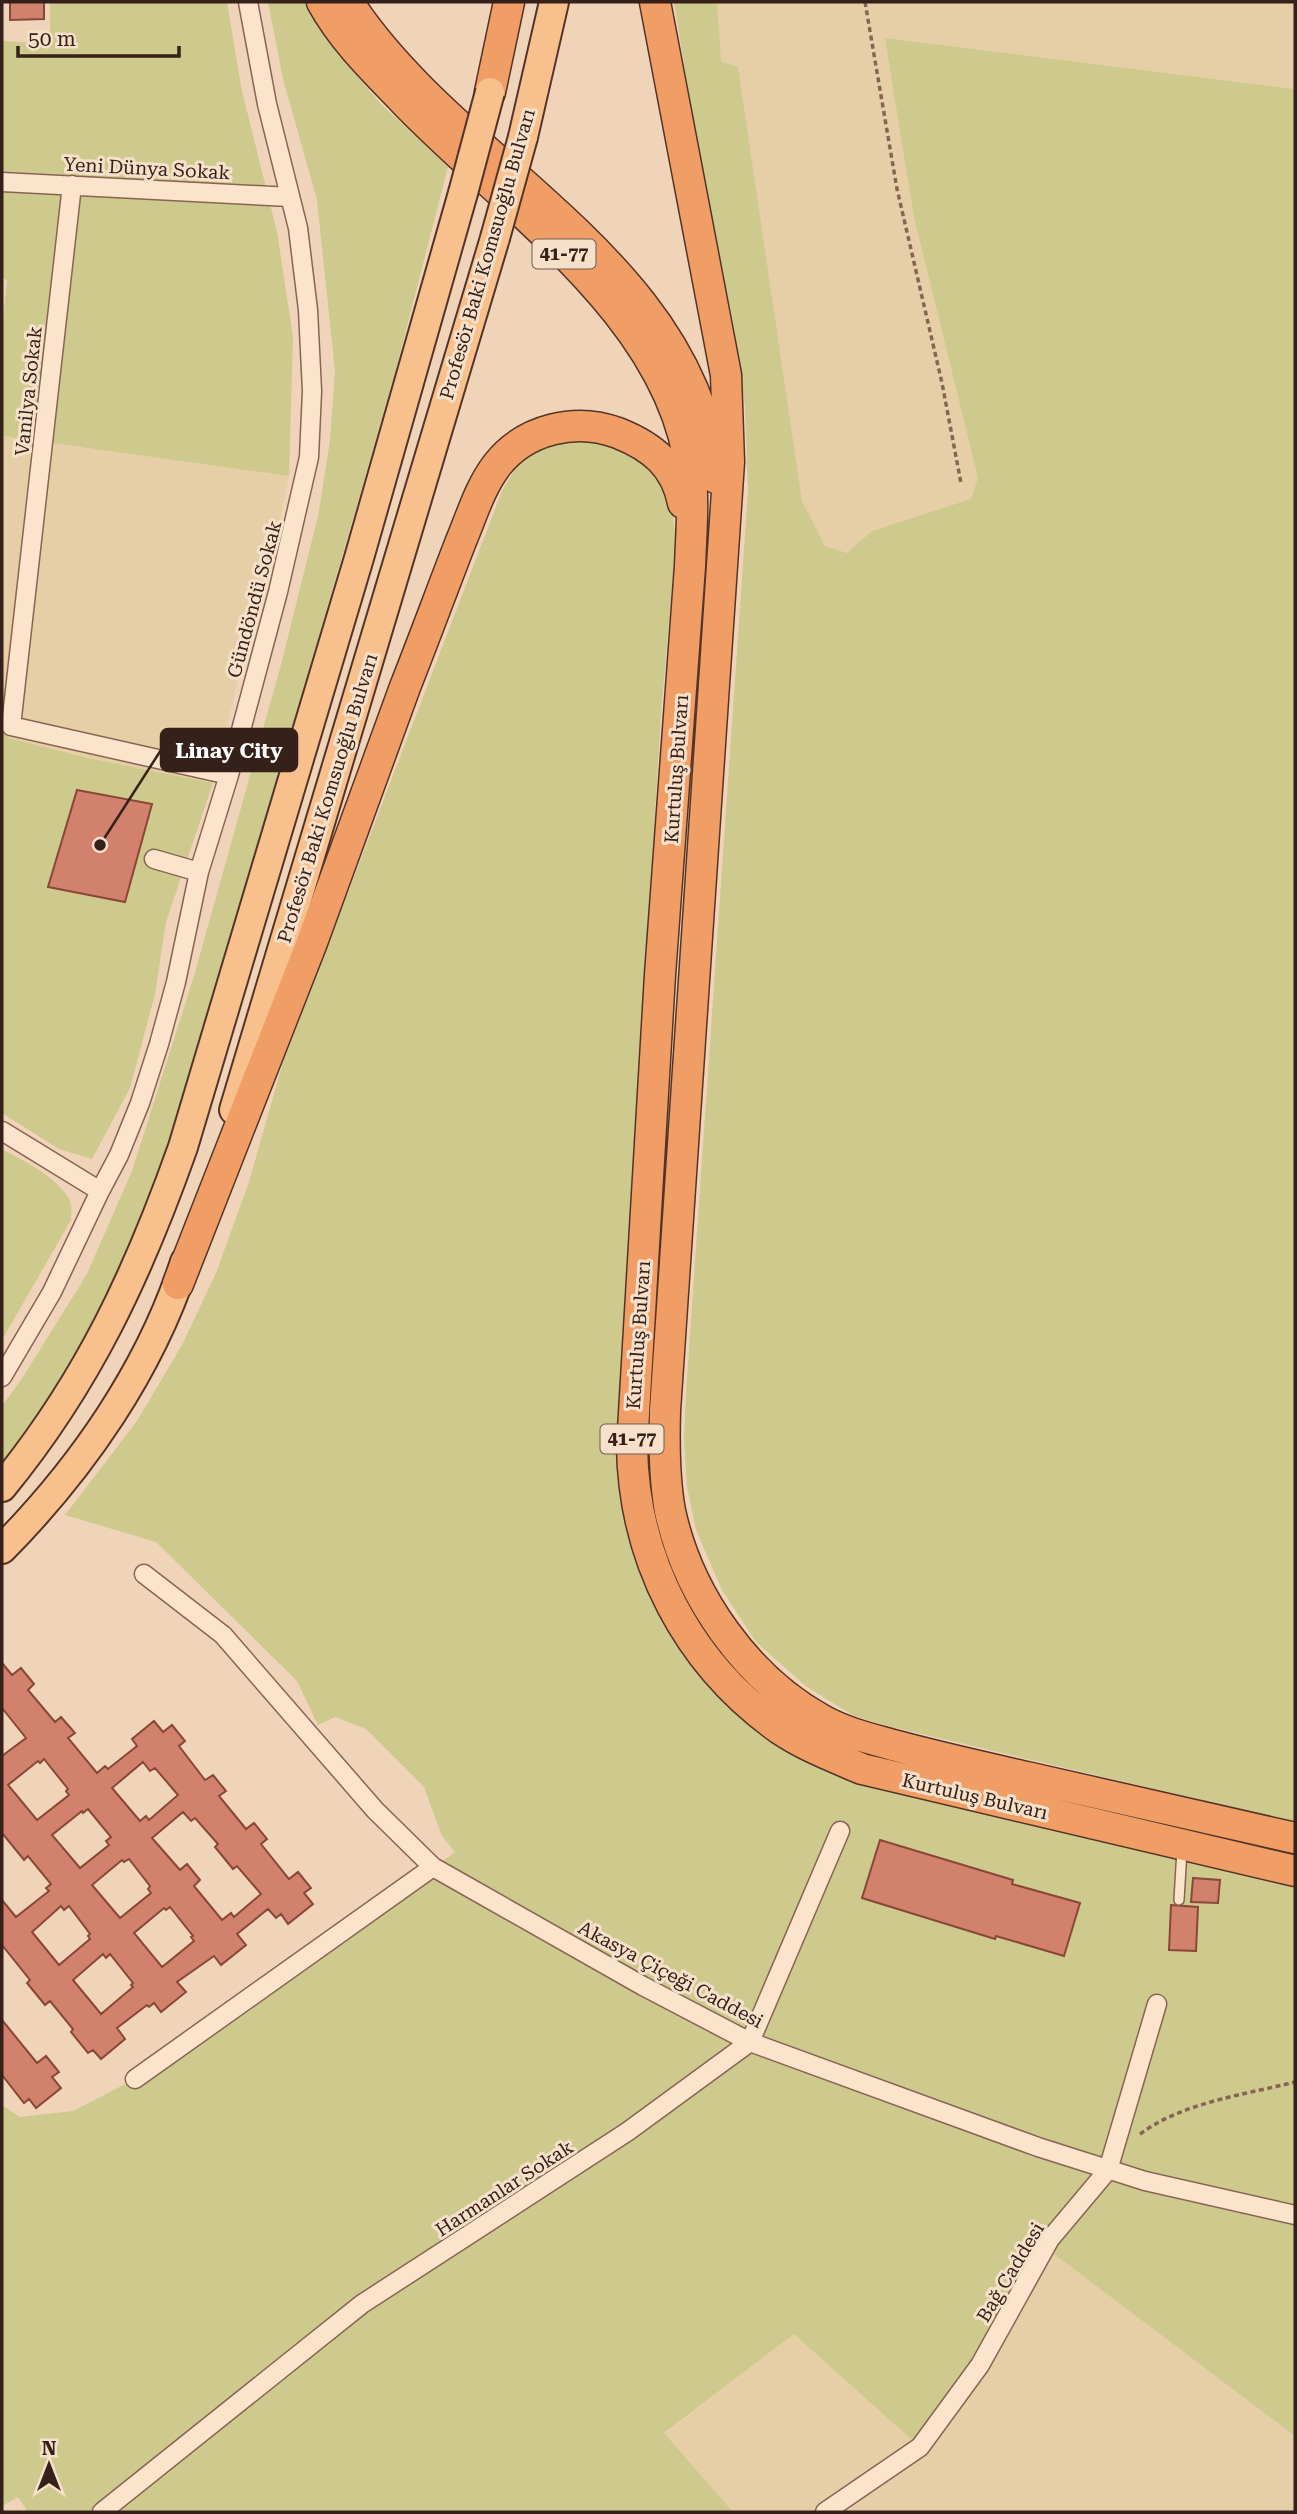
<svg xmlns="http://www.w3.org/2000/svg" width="1297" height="2514" viewBox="0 0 1297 2514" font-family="'Roboto Serif',serif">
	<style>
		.farmland { fill: #e6cfa6 }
		.green { fill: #cec98d }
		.building { fill: #d2816c; stroke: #884737; stroke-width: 2; fill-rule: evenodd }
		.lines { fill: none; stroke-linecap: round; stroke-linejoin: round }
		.service-casing { stroke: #886453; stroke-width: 12 }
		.minor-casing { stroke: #886453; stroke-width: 21 }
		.primary-casing { stroke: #543428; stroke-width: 32 }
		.trunk-casing { stroke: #543428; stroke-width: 33 }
		.path { stroke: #886453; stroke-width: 3.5; stroke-dasharray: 5 3.5; stroke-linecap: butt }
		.service { stroke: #fbe3cc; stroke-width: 9 }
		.minor { stroke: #fbe3cc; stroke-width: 18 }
		.primary { stroke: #f8c08c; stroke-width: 28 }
		.trunk { stroke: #f09e66; stroke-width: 30 }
		.primary-bridge-casing { stroke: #543428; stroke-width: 32; stroke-linecap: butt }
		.primary-bridge { stroke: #f8c08c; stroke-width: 28 }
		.labels { text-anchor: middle; stroke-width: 6; stroke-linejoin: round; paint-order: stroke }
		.shield { fill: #f7e0c9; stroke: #6f5a4e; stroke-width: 2 }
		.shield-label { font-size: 18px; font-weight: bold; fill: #352119 }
		.street-label { font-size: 19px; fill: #352119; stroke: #f7e0c9 }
		.leader { fill: none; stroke: #352119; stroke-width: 2.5 }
		.callout-dot { fill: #352119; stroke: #f7e0c9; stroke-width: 2.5 }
		.callout { fill: #352119; stroke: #352119; stroke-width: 2.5 }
		.callout-label { font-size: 21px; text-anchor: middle; font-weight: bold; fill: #fff }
	</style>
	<rect width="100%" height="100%" fill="#f0d4b9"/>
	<path class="farmland" d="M717,2H1295V89L886,38L914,217L978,478L971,499L872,531L848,553L825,547L802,501L738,67L721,61Z
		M2,436L289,476L269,574L241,668L213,783L88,758L8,738L2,716Z
		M1046,2248L1295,2436V2512H733L664,2434L794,2334Z"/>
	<path class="green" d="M50,2H227L242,91L277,232L293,337L289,476L2,436V329L7,280L2,278V41L50,44Z
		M268,2H307L334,49L381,104L448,167L396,369L180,1119L122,1278L53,1401L2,1471V1406L21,1380L87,1274L132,1171L194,976L282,661L318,516L330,441L335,371L317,200L283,79Z
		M674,2H717L721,61L738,67L802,501L825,546L847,553L872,531L971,499L978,478L914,217L885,38L1295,89V1822L888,1726L854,1716L807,1687L756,1642L722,1590L696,1530L687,1487L684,1441L686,1393L748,490L745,406L733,322L697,145Z
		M583,437L619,443L650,461L670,494L676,539L661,714L640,1066L624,1493L738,1708L938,1801L1295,1886V2436L1046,2248L920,2447L794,2334L664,2433L733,2512H28L18,2497L2,2506V2105L20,2117L73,2111L135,2079L455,1852L442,1836L424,1787L366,1729L335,1717L318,1725L297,1681L156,1542L65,1515L137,1421L182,1345L216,1273L249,1182L283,1062L502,491L522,458L550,443Z
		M2,716L8,738L88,758L213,783L166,922L155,994L130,1088L92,1159L59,1149L2,1113Z
		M2,1149C22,1160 63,1179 71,1204C72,1208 71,1215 71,1220L2,1340Z"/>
	<path class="building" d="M10,2H44V19L10,20Z
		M77,790L152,804L125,902L48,887Z
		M2,1663L12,1675L21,1668L34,1684L28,1690L55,1722L61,1717L75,1733L68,1738L97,1773L105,1766L108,1769L137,1746L132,1739L154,1721L163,1732L172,1725L185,1741L179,1746L205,1780L213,1775L226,1791L219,1796L246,1829L254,1823L267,1839L261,1844L289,1879L298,1872L311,1888L304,1893L313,1904L288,1924L281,1914L276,1918L268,1909L237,1934L246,1945L221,1965L214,1956L177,1982L186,1992L161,2012L154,2003L149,2007L147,2005L117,2028L125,2039L101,2059L93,2050L88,2053L71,2032L73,2029L50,2001L45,2005L27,1983L30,1980L2,1945V1900L16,1917L49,1891L46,1888L51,1884L28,1856L24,1860L2,1833V1756L26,1738L2,1708ZM44,1759L68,1789L66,1791L69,1795L37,1820L8,1785L38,1761L40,1763ZM143,1762L150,1771L155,1768L178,1795L149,1820L146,1816L140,1821L112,1788ZM88,1809L111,1837L106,1841L109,1845L80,1868L52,1835L82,1811L83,1813ZM183,1812L191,1821L195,1818L218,1844L215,1847L233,1869L237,1866L261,1894L234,1917L231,1913L222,1920L194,1886L200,1880L187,1864L180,1870L152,1838ZM129,1859L150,1886L148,1889L151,1893L120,1918L92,1885L122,1860L124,1862ZM61,1906L64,1910L69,1906L90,1934L88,1936L90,1939L59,1965L32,1932ZM170,1907L193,1936L191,1937L194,1941L162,1967L134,1933L164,1908L166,1910ZM103,1954L106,1958L110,1954L133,1983L131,1985L133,1987L101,2014L73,1980Z
		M880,1840L1013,1880L1012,1884L1080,1903L1064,1956L996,1936L995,1939L862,1898Z
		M1193,1878L1220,1880L1218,1903L1191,1902Z
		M1171,1905L1198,1907L1196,1951L1169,1950Z
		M2,2020L37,2063L46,2056L59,2072L52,2077L61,2088L36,2108L29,2099L24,2103L2,2075Z"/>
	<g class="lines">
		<g class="service-casing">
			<path id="service" d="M1179,1900L1182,1850"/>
		</g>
		<g class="minor-casing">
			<path id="minor" d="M2,182L290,197
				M72,185L11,726L229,775
				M154,859L199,872
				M2,1131L100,1191L52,1292L2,1377
				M100,1191L119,1155L140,1103L159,1044L176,982L199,872L229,775L278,592L309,457L312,391L308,310L298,228L267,104L248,2
				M144,1574L223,1635L375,1810L433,1867L643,1986L750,2042L1038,2147L1145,2181L1295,2215
				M135,2079L433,1867
				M102,2512L362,2304L627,2132L750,2042L840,1831
				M825,2512L920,2447L980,2365L1050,2239L1108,2170L1157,2004"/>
		</g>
		<g class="primary-casing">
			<path id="primary" d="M523,137L554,2
				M234,1110L495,238
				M2,1487C88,1382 138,1274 183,1147L359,558L463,193
				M2,1549C82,1468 150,1370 185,1262"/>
		</g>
		<g class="trunk-casing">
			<path id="trunk" d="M322,2C343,40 373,69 403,100C504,206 676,318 691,476C694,505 691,536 690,566L660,975L632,1447C634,1560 687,1663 780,1729C805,1746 834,1757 862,1769L1295,1871
				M348,2C457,169 693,260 716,478
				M655,2L726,375L729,462L665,1411C664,1444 664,1478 670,1511C688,1595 746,1678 822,1720C845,1733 872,1739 897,1746C941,1758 987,1768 1031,1778C1119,1798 1207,1818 1295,1838
				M490,92L509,2
				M178,1284C222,1171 267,1058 311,945C343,859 373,773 405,687C424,639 442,590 461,541C472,515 480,487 497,465C525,429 576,417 618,433C653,447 676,466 683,503"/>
		</g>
		<path class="path" d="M865,2L897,189L942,383L961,483
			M1140,2134C1184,2102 1243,2095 1295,2082"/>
		<use href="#service" class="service"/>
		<use href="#minor" class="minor"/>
		<use href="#primary" class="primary"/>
		<use href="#trunk" class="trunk"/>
		<g class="primary-bridge-casing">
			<path id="primary-bridge" d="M463,193L490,92
				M495,238L523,137"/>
		</g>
		<use href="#primary-bridge" class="primary-bridge"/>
	</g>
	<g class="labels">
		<g class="shield">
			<rect x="532.5" y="239.5" width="63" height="29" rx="5"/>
			<rect x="600.5" y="1424.5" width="63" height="29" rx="5"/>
		</g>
		<g class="shield-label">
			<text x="564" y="260">41-77</text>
			<text x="632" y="1445">41-77</text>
		</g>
		<g class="street-label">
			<text transform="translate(147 168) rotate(3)" y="7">Yeni Dünya Sokak</text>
			<text transform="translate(487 254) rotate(-74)" y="7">Profesör Baki Komsuoğlu Bulvarı</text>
			<text transform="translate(28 391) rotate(-84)" y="7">Vanilya Sokak</text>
			<text transform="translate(254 599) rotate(-75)" y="7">Gündöndü Sokak</text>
			<text transform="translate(676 769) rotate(-86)" y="7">Kurtuluş Bulvarı</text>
			<text transform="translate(327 798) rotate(-73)" y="7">Profesör Baki Komsuoğlu Bulvarı</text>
			<text transform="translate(638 1335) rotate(-86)" y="7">Kurtuluş Bulvarı</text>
			<text transform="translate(975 1796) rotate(13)" y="7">Kurtuluş Bulvarı</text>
			<text transform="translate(671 1974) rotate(28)" y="7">Akasya Çiçeği Caddesi</text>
			<text transform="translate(504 2188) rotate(-33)" y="7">Harmanlar Sokak</text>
			<text transform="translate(1010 2272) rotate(-59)" y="7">Bağ Caddesi</text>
		</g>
	</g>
	<path class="leader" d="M100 845L161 750"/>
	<circle class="callout-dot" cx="100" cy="845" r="7"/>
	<rect class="callout" x="161" y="729" width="136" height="42" rx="7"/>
	<g class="callout-label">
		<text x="229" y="758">Linay City</text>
	</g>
	<rect width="1297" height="2514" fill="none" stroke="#352119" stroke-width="7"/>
	<g transform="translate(49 2465)" stroke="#f7e0c9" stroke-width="5" paint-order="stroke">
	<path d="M0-5L12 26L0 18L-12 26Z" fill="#352119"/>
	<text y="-10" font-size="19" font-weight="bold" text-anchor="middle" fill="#352119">N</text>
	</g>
	<path d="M18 46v10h161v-10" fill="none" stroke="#352119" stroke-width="3.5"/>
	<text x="28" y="46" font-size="21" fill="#352119" stroke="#f7e0c9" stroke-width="5" paint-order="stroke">50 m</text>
</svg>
